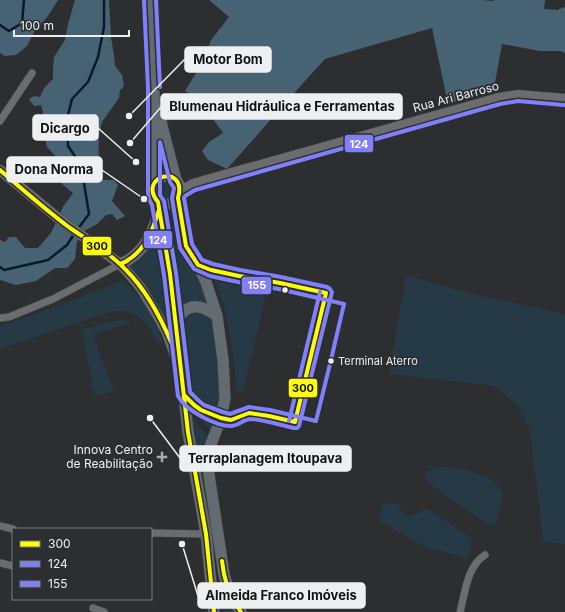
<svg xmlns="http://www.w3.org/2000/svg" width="565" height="612" viewBox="0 0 565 612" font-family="Inter,sans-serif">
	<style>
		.green { fill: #263a46 }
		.forest { fill: #476373 }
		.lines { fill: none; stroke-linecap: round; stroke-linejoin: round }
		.stream { stroke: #041d2b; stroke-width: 2.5 }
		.street-casing { stroke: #484a4b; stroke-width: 8 }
		.secondary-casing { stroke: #484a4b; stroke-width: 11 }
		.primary-casing { stroke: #484a4b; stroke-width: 12 }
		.street { stroke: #6a6c6d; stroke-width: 7 }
		.secondary { stroke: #6a6c6d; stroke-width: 10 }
		.primary { stroke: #636b71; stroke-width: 11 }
		.bus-1-casing { stroke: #2b2f31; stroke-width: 7 }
		.bus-2-casing { stroke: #2b2f31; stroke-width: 7 }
		.bus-3-casing { stroke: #2b2f31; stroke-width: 7 }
		.bus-1 { stroke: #ff0; stroke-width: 4 }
		.bus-2 { stroke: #8080ff; stroke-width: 4 }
		.bus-3 { stroke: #8080ff; stroke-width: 4 }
		.bus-dot { fill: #edeff1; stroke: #2b2f31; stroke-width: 1.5 }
		.poi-dot { fill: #a9abad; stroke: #2b2f31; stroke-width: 1.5 }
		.labels { text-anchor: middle; stroke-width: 3.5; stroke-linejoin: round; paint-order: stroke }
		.bus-label { font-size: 11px; fill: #edeff1; stroke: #2b2f31; text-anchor: start }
		.street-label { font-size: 12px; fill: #edeff1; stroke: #2b2f31 }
		.poi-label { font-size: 12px; fill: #edeff1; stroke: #2b2f31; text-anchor: end }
		.leader { fill: none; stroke: #edeff1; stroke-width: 1.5 }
		.callout-dot { fill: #edeff1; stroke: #2b2f31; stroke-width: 1.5 }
		.callout { fill: #edeff1; stroke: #edeff1; stroke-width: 1.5 }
		.callout-label { font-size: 13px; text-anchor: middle; font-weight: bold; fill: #111 }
		.line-badge { stroke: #2b2f31; stroke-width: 1.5 }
		.badge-label { font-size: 11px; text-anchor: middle; font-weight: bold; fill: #fff }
		.pale-badge-label { font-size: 11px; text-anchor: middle; font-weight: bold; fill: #111 }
	</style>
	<rect width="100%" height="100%" fill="#2c2e30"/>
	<path class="green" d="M158,132L171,172H162L158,173Z
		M159 190a8 8 0 1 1 16 0a8 8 0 1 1-16 0Z
		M177,207L197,272L209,306H182L170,209Z
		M157,235L165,276L171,335C160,308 150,288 128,268L140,260L151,245Z
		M406,275L470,293L565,314V544L543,542L530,430L518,406L494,386L389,374Z
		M213,276L255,283V288L263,290L264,294L265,300L245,382L242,391H236L235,370L231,340L224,306Z
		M124,280L143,301L155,320L163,341L158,343C146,321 136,306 107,313L0,349V326L66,303Z
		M197,311C205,313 210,316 212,324L220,382L221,399L218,410C205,408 198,404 192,391L184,326C185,318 188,313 197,311Z
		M121,320H126L131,323L93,335L114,391L94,396L82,330L113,321Z
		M195,411C201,416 208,420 217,421L212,432L199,418Z
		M193,419L209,437L235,612H223L220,588L204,483L197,452Z
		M442,467L462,469L489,477L500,488L503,495L500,511L496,522L492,526C468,512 445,497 424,478L427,471Z
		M383,503L398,504L401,511L409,516L428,509L473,540L468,558L428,548L379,521Z"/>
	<path class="forest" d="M0,0H58L48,16L34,32L27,46L16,55L5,56L0,53Z
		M75,0H109L111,37L114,56L115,66L122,75L124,86L120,90L119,98L102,122L99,134L98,177L104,180H114L118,185L112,201L125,216L117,220L112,214L106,215L97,224L86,230L77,241L75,259L67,268H55L36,281L16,285L0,280V240L5,242L9,237H16L25,248H38L51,233L63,207L73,193L62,184L61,173L59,160L47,147L42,125L43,112L41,105L34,106L29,99L34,96L40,97L44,88L53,79V69L54,57L65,40L68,24Z
		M209,0H482L493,1L494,0H545L544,9L557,10L565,7V53L560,51H540L502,44L495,83L485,85L487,91L448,104L432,28L325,59L304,82L227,169L208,160L202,151L209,142L223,133L199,99L185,91L204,60L211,40L229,17Z"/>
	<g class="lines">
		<path class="stream" d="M0,25L9,31L22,23L24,0
			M77,230L89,214L81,165L68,146L67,119L72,99L88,82L98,57L104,27V0
			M0,267L4,270L48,260L67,245L74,234"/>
		<g class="street-casing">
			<path id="street" d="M0,121L32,73
				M0,318L9,317L53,299L120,264
				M0,526L13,529
				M151,533L206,534
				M0,563L13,566
				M93,608L104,612
				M460,612C465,593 467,566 485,555"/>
		</g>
		<g class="secondary-casing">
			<path id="secondary" d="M0,170L58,218L120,264L130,275L141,288L159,318L167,333L177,361
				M180,192L193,184L499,98L518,95L565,99"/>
		</g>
		<g class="primary-casing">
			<path id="primary" d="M150,0L154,88V185
				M159,110L162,126L176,180
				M152 190a14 14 0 1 1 28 0a14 14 0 1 1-28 0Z
				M178,198L186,246L198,265L206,282L217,316L223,360L225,398L221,418L210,447L208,461L209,475L224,574L229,593L241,612
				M158,202L170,274L188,432L206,534L214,612
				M120,264C123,262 128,261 131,258C146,248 153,230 159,213
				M176,321C178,318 181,314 184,311C195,302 207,309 217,316
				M184,395L194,405L201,410L221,418"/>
		</g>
		<use href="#street" class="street"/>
		<use href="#secondary" class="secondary"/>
		<use href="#primary" class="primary"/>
		<g class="bus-1-casing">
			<path id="bus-1" d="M0,170C23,190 46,210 70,228C89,241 110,253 126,270C146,290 160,316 171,342
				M120,264C123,263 126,262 128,260C146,249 153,229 159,210
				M184,395L194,405L201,410L221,418L231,420L249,413L269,416L295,422L326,293L280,283L239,276L211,270L198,265L186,246L178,198C188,162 136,176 158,202L170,274L188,432L206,534L214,612
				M222,561L224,574L229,593L241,612"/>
		</g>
		<g class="bus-2-casing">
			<path id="bus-2" d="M144,0L148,88V193L149,199L152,205L164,275L178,396C185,410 215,426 231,426C238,426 244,419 251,419C266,420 280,425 294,428H297L299,426L332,292L330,289L327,287L281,277L240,270L213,264L202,260L192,244L184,198L185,196L195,190L500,104L518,101L564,105"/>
		</g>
		<g class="bus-3-casing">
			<path id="bus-3" d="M156,0L160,87
				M160,142L170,182L174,188L172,198L180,248L194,269L210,276L238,282L279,289L344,304L330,364L316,421L270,410L249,407L230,414L223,412L204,405L198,400L190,392L176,273L164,201L160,195Z
				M289,421L320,292"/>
		</g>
		<use href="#bus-1" class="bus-1"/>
		<use href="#bus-2" class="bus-2"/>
		<use href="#bus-3" class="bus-3"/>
	</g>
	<g class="bus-dot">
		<circle cx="285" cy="290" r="3.5"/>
		<circle cx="331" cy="361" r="3.5"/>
	</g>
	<path class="poi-dot" d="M160 451h4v4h4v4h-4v4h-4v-4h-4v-4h4z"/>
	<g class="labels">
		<g class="bus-label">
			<text x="338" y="365">Terminal Aterro</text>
		</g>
		<g class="street-label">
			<text transform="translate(456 97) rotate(-15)" y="4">Rua Ari Barroso</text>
		</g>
		<g class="poi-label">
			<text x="153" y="454">Innova Centro<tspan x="153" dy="14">de Reabilitação</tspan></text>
		</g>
	</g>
	<path class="leader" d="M129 116L185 59M130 143L161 107M136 162L98 128M144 199L102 170M150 418L180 458M182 544L198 596"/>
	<g class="callout-dot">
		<circle cx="129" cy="116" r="4"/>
		<circle cx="130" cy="143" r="4"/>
		<circle cx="136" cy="162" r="4"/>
		<circle cx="144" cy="199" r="4"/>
		<circle cx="150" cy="418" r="4"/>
		<circle cx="182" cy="544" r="4"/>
	</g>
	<g class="callout">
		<rect x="185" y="47" width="86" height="25" rx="4"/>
		<rect x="161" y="94" width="241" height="25" rx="4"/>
		<rect x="33" y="115" width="65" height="25" rx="4"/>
		<rect x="7" y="157" width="95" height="25" rx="4"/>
		<rect x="180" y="446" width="171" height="25" rx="4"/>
		<rect x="198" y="583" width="167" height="25" rx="4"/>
	</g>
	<g class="callout-label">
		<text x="228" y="64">Motor Bom</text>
		<text x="282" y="111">Blumenau Hidráulica e Ferramentas</text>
		<text x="65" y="133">Dicargo</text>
		<text x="54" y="174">Dona Norma</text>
		<text x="265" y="463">Terraplanagem Itoupava</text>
		<text x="281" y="600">Almeida Franco Imóveis</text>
	</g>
	<g class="line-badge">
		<rect x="344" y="134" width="30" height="19" rx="4" fill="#8080ff"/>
		<rect x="143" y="230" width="30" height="19" rx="4" fill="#8080ff"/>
		<rect x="82" y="236" width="30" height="20" rx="4" fill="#ff0"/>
		<rect x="241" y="276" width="31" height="19" rx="4" fill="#8080ff"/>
		<rect x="288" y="378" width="30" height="20" rx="4" fill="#ff0"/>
	</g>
	<g class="badge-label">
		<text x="359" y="148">124</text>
		<text x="158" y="244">124</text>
		<text x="257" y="289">155</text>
	</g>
	<g class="pale-badge-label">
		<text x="97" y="250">300</text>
		<text x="303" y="392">300</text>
	</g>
	<rect x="12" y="528" width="140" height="72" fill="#2b2f31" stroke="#797c7e"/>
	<rect x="20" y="541" width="20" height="6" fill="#ffff00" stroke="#797c7e"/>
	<text x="48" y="548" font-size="12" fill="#edeff1">300</text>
	<rect x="20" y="561" width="20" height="6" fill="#8080ff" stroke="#797c7e"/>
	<text x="48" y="568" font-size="12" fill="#edeff1">124</text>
	<rect x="20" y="581" width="20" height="6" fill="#8080ff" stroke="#797c7e"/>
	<text x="48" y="588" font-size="12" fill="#edeff1">155</text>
	<path d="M14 30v6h115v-6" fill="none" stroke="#edeff1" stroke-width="2"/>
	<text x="20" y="30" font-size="12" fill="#edeff1" stroke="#2b2f31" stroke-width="3" paint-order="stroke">100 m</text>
</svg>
